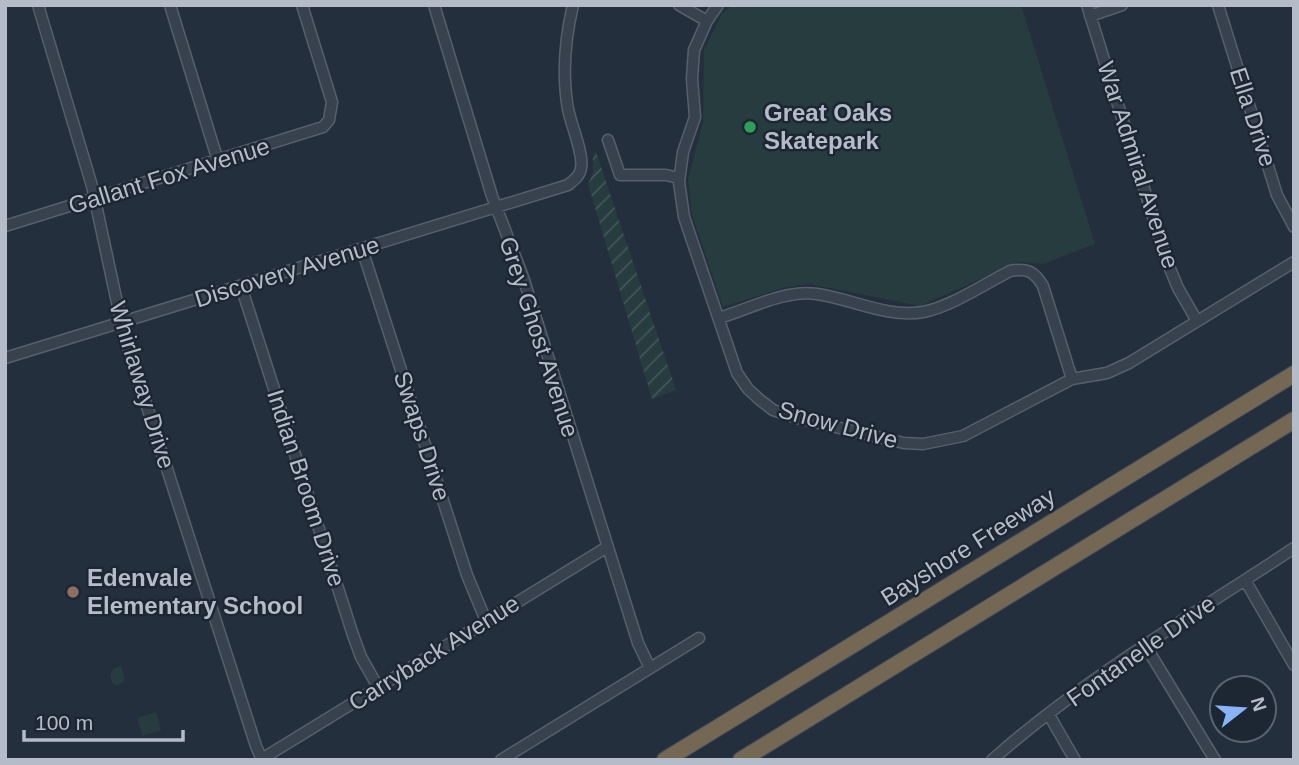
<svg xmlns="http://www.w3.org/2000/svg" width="1299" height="765" viewBox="0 0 1299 765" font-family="Arial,sans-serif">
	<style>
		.park { fill: #263c3f }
		.garden { fill: url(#garden-furrows) }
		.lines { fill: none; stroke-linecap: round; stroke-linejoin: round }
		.minor-casing { stroke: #565f6c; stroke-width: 13 }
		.highway-casing { stroke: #434c59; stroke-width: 18 }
		.minor { stroke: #38414e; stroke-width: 10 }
		.highway { stroke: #746855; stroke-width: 16 }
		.leisure-dot { fill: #2e9e5b; stroke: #1d2633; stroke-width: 2.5 }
		.education-dot { fill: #8d6e63; stroke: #1d2633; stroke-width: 2.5 }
		.labels { text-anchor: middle; stroke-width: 5; stroke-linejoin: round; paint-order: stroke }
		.poi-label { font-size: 24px; font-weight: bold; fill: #b4bcc9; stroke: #1d2633; text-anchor: start }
		.street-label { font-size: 24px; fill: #b4bcc9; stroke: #1d2633 }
	</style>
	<defs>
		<pattern id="garden-furrows" width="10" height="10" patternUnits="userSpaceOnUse" patternTransform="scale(1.75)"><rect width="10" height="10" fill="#263c3f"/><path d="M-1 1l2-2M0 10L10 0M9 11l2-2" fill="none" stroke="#435659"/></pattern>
	</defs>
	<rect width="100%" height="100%" fill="#242f3e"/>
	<path class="park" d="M733,5H1021L1095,244L1043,264L1019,262L920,306L810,284L786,287L723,307L692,215L688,179L703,122L704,50L722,13Z
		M121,666L125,680L118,686L112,683L110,674L114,668Z
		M156,712L161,730L143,736L137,718Z"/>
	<path class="garden" d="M596,152L676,390L652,399L588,184L593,173V153Z"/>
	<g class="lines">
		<g class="minor-casing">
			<path id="minor" d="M38,5L92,186L124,335L256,746L262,760
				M170,5L218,161
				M434,5L492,196L523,277L638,643L650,668
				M679,5L707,21
				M718,5L707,21L694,50L692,79L695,117L683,152L679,182L684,217L737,373L748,389L760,400L773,410L797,418L904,443L923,444L963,436L1072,379L1107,373L1129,363L1294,262
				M1087,5L1166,259L1178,288L1197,321
				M1218,5L1277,195L1294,227
				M1090,16L1122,5
				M608,140L620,175H666L679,178
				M5,226L323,127L329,120L332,102L302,5
				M362,249L467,575L486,621
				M241,286L353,635L361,657L378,687
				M719,318C749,309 786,289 817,294C852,299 887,318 923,312C950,307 985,284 1010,271C1027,268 1034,271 1043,286L1072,379
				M5,358L568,185C574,180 580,176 581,168C584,154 571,125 568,109C562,75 565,39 573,5
				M1245,580L1294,665
				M1145,645L1215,760
				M1049,715L1075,760
				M260,760L607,547
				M501,760L699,638
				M992,760C1082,680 1193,615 1294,548"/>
		</g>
		<g class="highway-casing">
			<path id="highway" d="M665,760L1294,374
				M741,760L1294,420"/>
		</g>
		<use href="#minor" class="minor"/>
		<use href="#highway" class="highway"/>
	</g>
	<circle class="leisure-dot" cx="750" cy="127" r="7"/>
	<circle class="education-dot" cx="73" cy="592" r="7"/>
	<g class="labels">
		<g class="poi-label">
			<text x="764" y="121">Great Oaks<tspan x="764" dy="28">Skatepark</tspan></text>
			<text x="87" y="586">Edenvale<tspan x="87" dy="28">Elementary School</tspan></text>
		</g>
		<g class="street-label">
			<text transform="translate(1253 117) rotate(72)" y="8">Ella Drive</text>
			<text transform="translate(1138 165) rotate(72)" y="8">War Admiral Avenue</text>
			<text transform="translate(169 176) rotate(-17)" y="8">Gallant Fox Avenue</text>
			<text transform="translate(287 272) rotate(-17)" y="8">Discovery Avenue</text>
			<text transform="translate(539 337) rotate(72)" y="8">Grey Ghost Avenue</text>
			<text transform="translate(142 385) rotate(73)" y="8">Whirlaway Drive</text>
			<text transform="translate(838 425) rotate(15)" y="8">Snow Drive</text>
			<text transform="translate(422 436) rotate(72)" y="8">Swaps Drive</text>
			<text transform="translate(306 488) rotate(72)" y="8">Indian Broom Drive</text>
			<text transform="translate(968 547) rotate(-32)" y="8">Bayshore Freeway</text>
			<text transform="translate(1141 651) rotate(-35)" y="8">Fontanelle Drive</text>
			<text transform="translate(434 653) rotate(-32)" y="8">Carryback Avenue</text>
		</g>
	</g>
	<rect width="1299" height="765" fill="none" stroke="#b4bcc9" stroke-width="14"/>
	<g transform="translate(1243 709) rotate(73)"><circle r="33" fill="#1d2633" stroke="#59626f" stroke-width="2"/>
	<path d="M0-5L12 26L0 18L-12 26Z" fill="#8ab4f8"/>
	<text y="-10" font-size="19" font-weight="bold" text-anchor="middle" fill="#b4bcc9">N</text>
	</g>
	<path d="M24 730v10h159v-10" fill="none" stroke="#b4bcc9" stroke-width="3.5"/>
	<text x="35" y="730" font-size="21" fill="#b4bcc9" stroke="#1d2633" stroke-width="5" paint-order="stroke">100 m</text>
</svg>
